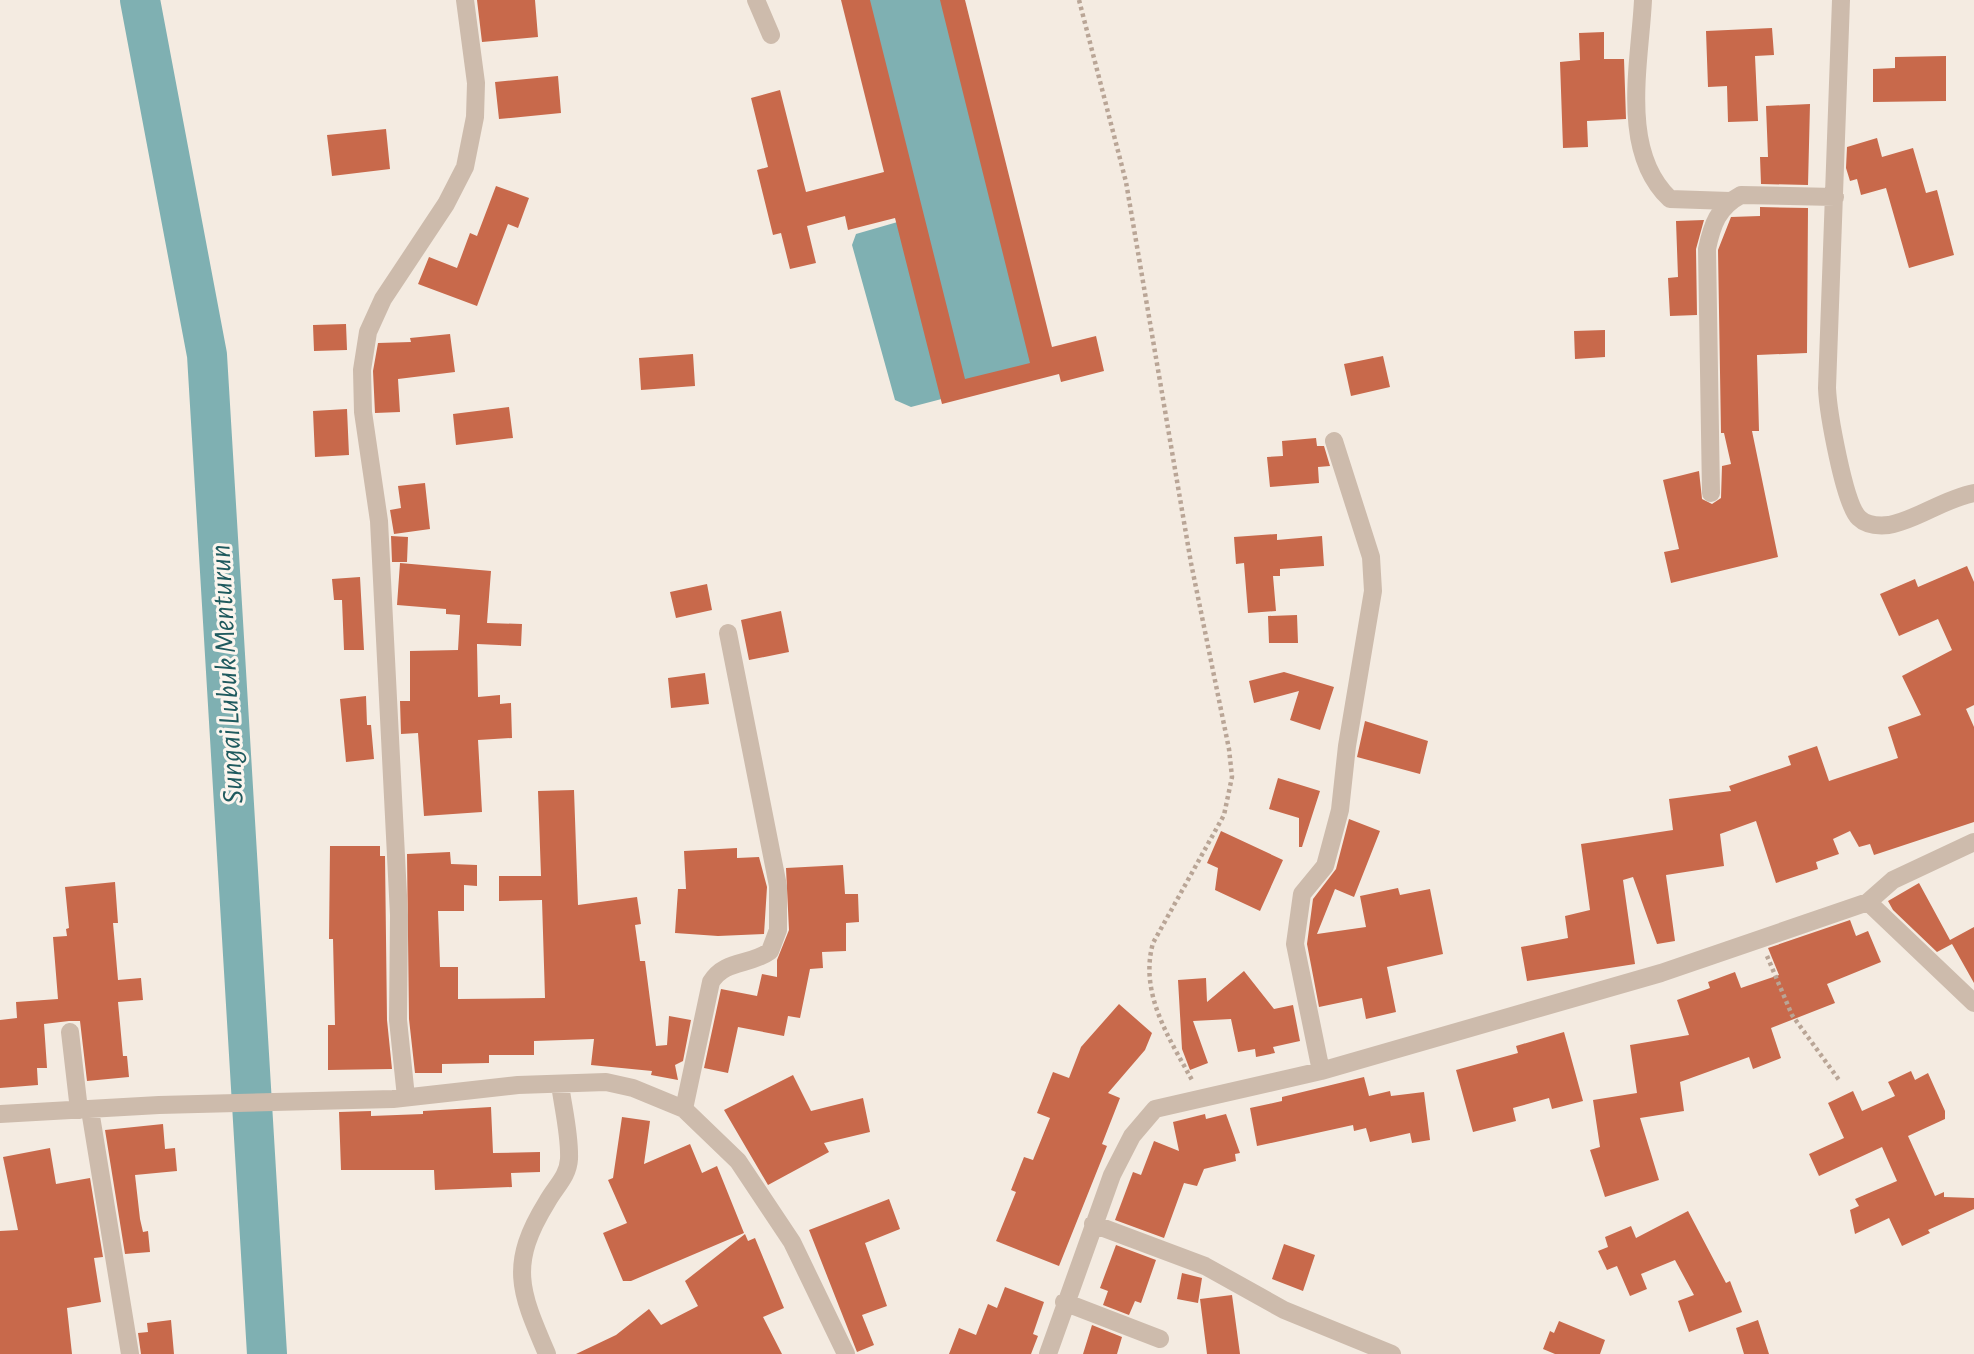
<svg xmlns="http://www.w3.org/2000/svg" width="1974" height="1354" viewBox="0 0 1974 1354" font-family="'Alegreya Sans',sans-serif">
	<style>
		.water { fill: #7fb0b2 }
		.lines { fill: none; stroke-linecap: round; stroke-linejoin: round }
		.river { stroke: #7fb0b2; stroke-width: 40 }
		.building { fill: #c8694b }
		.path { stroke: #b9a596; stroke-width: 4.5; stroke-dasharray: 3.5 3.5; stroke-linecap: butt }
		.minor { stroke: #cdbbac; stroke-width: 18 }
		.labels { text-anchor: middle; stroke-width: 6; stroke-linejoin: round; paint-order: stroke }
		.water-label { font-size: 30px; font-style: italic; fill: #1f5a5e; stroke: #fbf5ee }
	</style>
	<rect width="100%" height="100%" fill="#f4ebe1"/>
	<path class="water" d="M860,0H948L1035,356L1026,377L911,407L895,400L852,245L856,234L901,221Z"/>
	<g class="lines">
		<path class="river" d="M140,0L207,355L267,1354"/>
	</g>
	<path class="building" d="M477,0H535L538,37L482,42Z
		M841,0H870L965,379L1030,363L940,0H965L1052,347L1096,336L1104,371L1061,382L1059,374L942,404L895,218L848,230L845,216L807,226L816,263L790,269L781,233L773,235L757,170L768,167L751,98L780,90L806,192L884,172Z
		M1772,28L1774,55L1755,56L1758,121L1728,122L1727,86L1708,87L1706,31Z
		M1604,32V59H1624L1626,119L1587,121L1588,147L1563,148L1560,62L1580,60L1579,33Z
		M1946,56V101L1873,102V69L1895,68V57Z
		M558,76L561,113L499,119L495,82Z
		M1810,104L1808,185L1761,184L1760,157H1768L1766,106Z
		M386,129L390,169L332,176L327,135Z
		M1877,138L1882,157L1913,148L1926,193L1937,190L1954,255L1909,268L1886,188L1861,195L1857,179L1850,181L1846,168L1847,147Z
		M496,186L529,198L518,228L508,224L477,306L418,284L429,257L457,268L470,233L477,236Z
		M1760,207L1808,208L1807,353L1757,355L1759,431H1752L1778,557L1671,583L1664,552L1679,549L1663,480L1699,471L1702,499L1712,504L1721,498L1722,466L1731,464L1724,433H1721L1718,250L1731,217L1760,216Z
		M1704,220L1696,249L1697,315L1670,316L1668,278L1678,277L1676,221Z
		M346,324L347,350L314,351L313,325Z
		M1605,330V357L1575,359L1574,331Z
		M450,334L455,372L398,379L400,412L375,413L373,371L378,343L411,342L410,338Z
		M693,354L695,386L641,390L639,358Z
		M1383,356L1390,387L1351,396L1344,364Z
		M509,407L513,438L456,445L453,414Z
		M347,409L349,455L315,457L313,411Z
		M1316,438L1317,446H1324L1330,466L1318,467L1319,483L1270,487L1267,457L1283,456L1282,441Z
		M425,483L430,529L394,534L390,510L401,508L398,486Z
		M1277,534V540L1322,536L1324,566L1280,569V576H1273L1276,611L1248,613L1244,563L1236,564L1234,537Z
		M391,536L408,537L407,562H392Z
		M400,563L491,571L487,623L522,624L521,646L477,644L478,697L500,695V704L511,703L512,738L478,740L482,812L424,816L418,733L401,734L400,701H410V651L458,650L460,615L446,614V609L397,605Z
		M1967,566L1974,582V705L1966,709L1974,727V822L1874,855L1870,844L1859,847L1850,831L1833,839L1839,854L1816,862L1818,869L1776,883L1756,821L1720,834L1724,866L1666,875L1675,941L1657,944L1633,877L1623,880L1635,964L1527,981L1521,947L1568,938L1565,916L1590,910L1581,844L1673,830L1669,799L1731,791L1729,786L1791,765L1788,756L1817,746L1829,781L1898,758L1888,727L1921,715L1902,676L1952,650L1938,619L1899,636L1880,594L1915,579L1918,587Z
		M360,577L364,650H344L342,600H334L332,579Z
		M707,584L712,610L676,618L670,592Z
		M781,611L789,652L749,660L741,620Z
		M1297,615L1298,643H1269L1268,616Z
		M1284,672L1334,687L1320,730L1290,720L1299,691L1254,703L1249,681Z
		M705,673L709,704L671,708L668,678Z
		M366,696L367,725H371L374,759L346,762L340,699Z
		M1365,721L1428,741L1420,774L1357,757Z
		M1278,778L1320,791L1302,847H1299V818L1269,809Z
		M574,790L578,905L637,897L641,924L635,925L640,961H645L656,1046L667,1045L669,1016L691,1020L683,1061L675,1065L678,1080L651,1075L652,1071L591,1065L594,1039L534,1041V1055H489V1063L442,1064V1073H415L409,1019L407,854L450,852L451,864L477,865V886L464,885V911H438L440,967H458V999L545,998L542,900L499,901V876H541L538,791Z
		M1349,819L1380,831L1354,897L1335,889L1317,934L1366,927L1360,896L1398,888L1400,895L1430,889L1443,954L1387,967L1396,1012L1366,1019L1362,998L1319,1007L1307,944L1313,899L1336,869Z
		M1221,831L1283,860L1260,911L1215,890L1218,868L1207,863Z
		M330,846H380V856H385L387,1020L392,1069L328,1070V1025H335L333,939H329Z
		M737,848V858L759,857L767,887L764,934L718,936L675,933L678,889H686L684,851Z
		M843,865L845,894H858L859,922L846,923V951L822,952L823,968L810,969L800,1018L788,1016L784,1036L738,1027L728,1073L704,1068L721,989L757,996L762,974L777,977V960L789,930L786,868Z
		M115,882L118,923H113L118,980L141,978L143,1000L118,1002L123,1056H127L129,1077L87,1081L80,1021H69L44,1024L47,1068H37L38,1085L0,1088V1020L17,1018L16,1002L58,999L53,937L67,936L66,929L69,928L65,887Z
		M1919,883L1950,940L1974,927V983L1952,944L1937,952L1893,910L1888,901Z
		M1850,920L1856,936L1868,931L1881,962L1827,984L1835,1003L1771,1028L1781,1058L1753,1069L1749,1057L1680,1082L1684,1111L1640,1118L1659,1180L1605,1197L1590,1150L1600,1147L1593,1100L1637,1093L1630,1045L1689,1035L1677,1000L1710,988L1708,982L1735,972L1741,988L1779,975L1768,948Z
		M1244,971L1274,1009L1293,1005L1300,1041L1273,1047L1275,1053L1256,1057L1255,1049L1238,1052L1231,1019L1193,1021L1208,1063L1190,1070L1182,1049L1178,980L1206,978L1207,1002Z
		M1119,1004L1152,1033L1145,1050L1108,1093L1120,1098L1102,1144L1107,1146L1059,1266L996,1241L1016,1192L1011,1190L1024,1157L1033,1160L1050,1118L1037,1113L1053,1072L1069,1078L1081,1047Z
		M1564,1032L1583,1101L1552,1109L1549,1098L1513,1108L1516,1121L1473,1132L1456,1070L1518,1053L1516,1046Z
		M1911,1071L1915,1080L1928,1073L1945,1111V1119L1908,1136L1935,1196L1944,1192V1197L1974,1198V1209L1928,1230L1930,1233L1902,1246L1889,1218L1855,1234L1850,1210L1859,1206L1855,1199L1897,1181L1882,1147L1819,1176L1809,1154L1844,1138L1828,1103L1853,1091L1862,1111L1895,1096L1888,1082Z
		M793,1075L811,1111L863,1098L870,1132L824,1143L829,1152L768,1185L724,1110Z
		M1364,1077L1369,1096L1390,1091L1391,1096L1424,1092L1430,1140L1412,1143L1410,1133L1370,1142L1366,1128L1354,1131L1353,1125L1257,1146L1250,1108L1282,1101V1097Z
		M491,1107L493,1153L540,1152V1172L511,1173L512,1187L435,1190L434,1170H341L339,1112L371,1111V1116L423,1114V1111Z
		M1205,1114L1206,1119L1226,1114L1240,1153L1235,1154L1236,1161L1204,1169L1197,1186L1184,1183L1164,1238L1115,1220L1133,1172L1141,1175L1154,1141L1179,1151L1173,1122Z
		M622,1117L650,1121L644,1164L690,1144L702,1173L717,1166L744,1233L631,1281H623L603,1233L627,1223L608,1180L613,1178Z
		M163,1124L165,1149L175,1148L177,1171L135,1175L140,1219L143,1232L148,1231L150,1252L125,1254L105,1130Z
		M50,1148L56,1184L90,1178L103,1257L94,1258L101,1302L67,1308L72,1354H0V1231L18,1230L3,1157Z
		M889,1199L900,1229L865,1243L887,1306L862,1315L874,1345L857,1352L809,1230Z
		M1688,1211L1726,1283L1730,1281L1742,1312L1689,1332L1678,1301L1694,1295L1675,1260L1641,1274L1647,1289L1630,1296L1617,1266L1607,1270L1598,1251L1608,1247L1605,1237L1631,1226L1636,1238Z
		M745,1234L748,1241L755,1238L784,1308L763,1317L782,1354H576L616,1335L649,1309L661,1325L698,1306L685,1281Z
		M1284,1244L1315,1255L1303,1291L1272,1279Z
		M1116,1245L1156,1260L1141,1303L1135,1301L1129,1315L1103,1305L1108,1291L1100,1288Z
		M1182,1273L1202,1278L1198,1303L1177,1299Z
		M1005,1287L1044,1302L1033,1334L1038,1336L1031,1354H949L959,1328L976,1335L988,1304L997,1308Z
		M1232,1295L1240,1354H1207L1200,1299Z
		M171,1320L174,1354H141L138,1333L148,1332L147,1323Z
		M1758,1320L1769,1354H1744L1736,1328Z
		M1559,1321L1605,1340L1600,1354H1555L1543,1349L1550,1331L1554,1333Z
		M1092,1325L1122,1337L1117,1354H1083Z"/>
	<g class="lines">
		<path class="path" d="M1079,0L1126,182L1191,563L1229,749L1232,777L1224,815L1153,943C1139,993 1169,1038 1192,1080
			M1767,956L1792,1015L1839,1080"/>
		<path class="minor" d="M756,0L771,35
			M1643,0C1640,63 1619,151 1670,199L1730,201
			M1841,0L1827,388C1828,411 1844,504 1859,518C1866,525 1879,526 1889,525C1917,520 1943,499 1974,493
			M1711,493L1707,249C1712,225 1718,207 1741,195L1835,197
			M1868,902L1974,1003
			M70,1032L79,1110
			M1321,1071L1295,944L1302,894L1325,866L1340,810L1347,746L1373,591L1371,557L1334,441
			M406,1097L398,1020L399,915L379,521L363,412L362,370L368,332L383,299L446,204L465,167L475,117L476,83L465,0
			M684,1109L711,982C725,959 750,966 770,951L778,930V886L728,633
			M90,1110L130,1354
			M0,1114L159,1105L393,1099L518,1085L606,1082L633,1088L684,1109L738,1161L792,1242L846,1354
			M1093,1224L1205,1266L1284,1310L1392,1354
			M1064,1302L1160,1339
			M547,1354C520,1291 508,1265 547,1202C555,1187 568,1177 569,1159C570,1135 563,1108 560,1084
			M1048,1354L1112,1175L1132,1136L1155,1109L1321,1071L1661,973L1868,902L1893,880L1974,842"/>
	</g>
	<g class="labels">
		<g class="water-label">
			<text transform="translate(226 674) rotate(-93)" y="10">Sungai Lubuk Menturun</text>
		</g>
	</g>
</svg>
